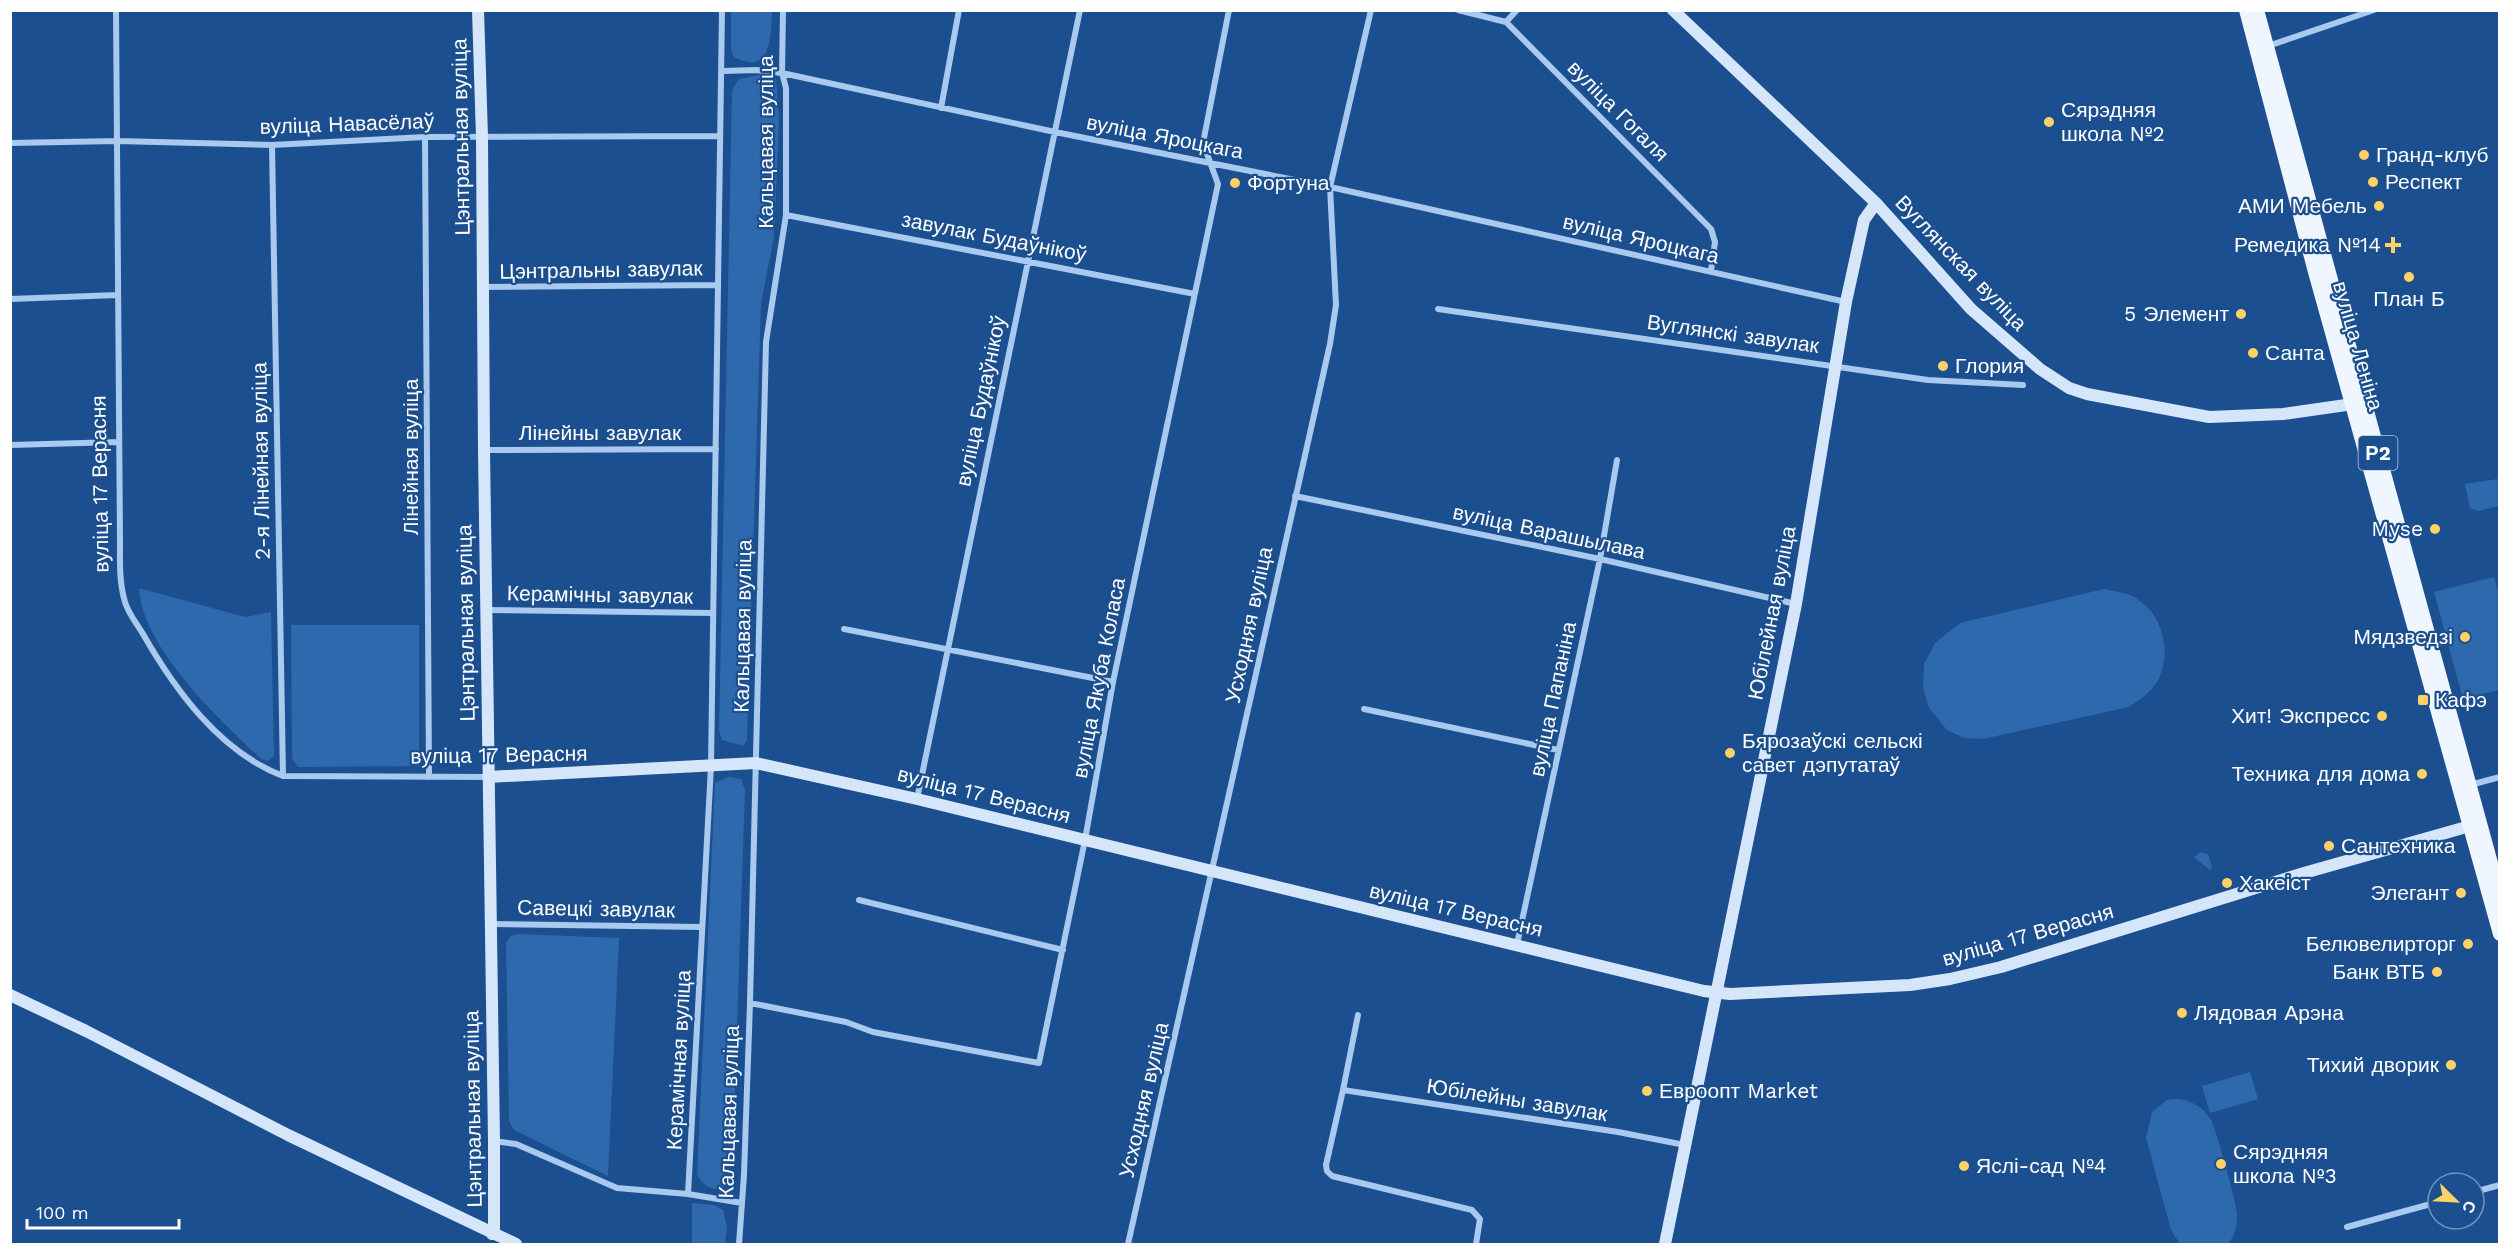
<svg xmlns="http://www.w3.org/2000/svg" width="2510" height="1255" viewBox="0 0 2510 1255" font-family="'Work Sans',sans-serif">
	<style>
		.green { fill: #2e69ad }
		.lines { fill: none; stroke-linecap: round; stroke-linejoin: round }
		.street { stroke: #a9c9ee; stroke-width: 6 }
		.secondary { stroke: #d6e6fa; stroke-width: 12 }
		.primary { stroke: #f0f6ff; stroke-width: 14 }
		.poi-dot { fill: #ffd166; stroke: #1b4f8f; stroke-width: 2 }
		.labels { text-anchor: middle; stroke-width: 4.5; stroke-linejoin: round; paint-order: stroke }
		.shield { fill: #1b4f8f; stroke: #bbcadd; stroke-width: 1.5 }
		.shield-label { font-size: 20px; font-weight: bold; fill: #fff }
		.poi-label { font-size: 21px; fill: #fff; stroke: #1b4f8f; text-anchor: start }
		.street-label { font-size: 21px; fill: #fff; stroke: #1b4f8f }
	</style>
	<rect width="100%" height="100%" fill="#1b4f8f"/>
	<path class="green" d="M731,11H772C771,34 772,77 734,57L731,50Z
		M765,74L776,79L779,120L774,237L761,303L747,740L743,746L722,740L719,731L732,90L739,79Z
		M2498,479L2499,506L2478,511L2470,508L2465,484Z
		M2494,577L2499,595V690L2463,699L2434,592Z
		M139,588L245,617L271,612L274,756L268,761L261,759C219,719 142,648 139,588Z
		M2104,589C2112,591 2120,592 2127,594C2162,607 2174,651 2157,682C2150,693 2139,700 2129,707L1983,739L1964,738L1947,730L1929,708L1923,687L1924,664L1935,643L1960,623Z
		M291,625H419V766L298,767L292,758Z
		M729,777L741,779L745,790L735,1088L728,1182L722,1189C709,1190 704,1186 697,1175L715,783Z
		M2200,852L2208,854L2212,867L2210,870L2194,857Z
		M518,934L619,938L608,1176L514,1130L509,1121L506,943L511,936Z
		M2250,1072L2258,1099L2210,1113L2202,1086Z
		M2178,1099C2192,1100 2204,1108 2211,1120C2216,1129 2237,1204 2237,1214C2237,1225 2235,1236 2228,1244H2180L2171,1230L2146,1138L2152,1112L2167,1100Z
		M692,1203L714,1205L723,1210L727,1228L725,1244H692Z"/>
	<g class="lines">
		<path class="street" d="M116,10L120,542C120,562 119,582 125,602C128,613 137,624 143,634C175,690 220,752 283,776L488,777
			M1458,10L1506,22L1711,229L1715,242L1711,271
			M1506,22L1517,10
			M2268,46L2374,10
			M723,71L756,70L782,73L1055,132L1330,187L1846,302
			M941,108L959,10
			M425,137L429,777
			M10,143L117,141L272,145L425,137L720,136
			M272,145L283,776
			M786,215L1195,294
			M483,287L718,285
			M10,299L118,295
			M1438,309L1928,380L2023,385
			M10,445L119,442
			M484,450L716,449
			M1295,496L1600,559L1796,604
			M486,610L713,613
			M844,629L1113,682
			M1364,709L1558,750
			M2470,785L2500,777
			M917,799L1080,10
			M859,900L1063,950
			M490,924L702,927
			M1517,944L1600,559L1617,460
			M750,1003L846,1022L873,1032L1039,1063L1085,840L1113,682L1218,184L1203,143L1229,10
			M1358,1015L1343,1090L1618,1132L1685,1145
			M1343,1090L1326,1165L1327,1171L1332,1176L1472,1210L1480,1219L1476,1244
			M494,1141L516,1144L617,1188L688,1194L742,1203
			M2474,1192L2500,1185
			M688,1194L711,766L722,10
			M2347,1227L2438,1202
			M739,1244L744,1175L750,1003L766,342L786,215V88L782,73L783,10
			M1128,1244L1330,344L1336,305L1330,187L1371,10"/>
		<path class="secondary" d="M478,10L482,137L484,450L494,1141V1228L492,1234
			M1673,10L1876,203L1971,309L2040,369L2069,388L2087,394L2209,417L2283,414L2353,404
			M488,777L756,763L917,799L1704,991L1730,994L1910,985L1950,979L2001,967L2304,873L2470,826
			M10,995L86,1031L288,1135L516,1244
			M1665,1244L1796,604L1846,302L1864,220L1876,203"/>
		<path class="primary" d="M2246,10L2315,272L2500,934
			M2257,10L2500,896"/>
	</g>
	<g class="poi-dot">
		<circle cx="2049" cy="122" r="6"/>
		<circle cx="2364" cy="155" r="6"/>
		<circle cx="2373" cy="182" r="6"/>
		<circle cx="1235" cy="183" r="6"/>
		<circle cx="2379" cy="206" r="6"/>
		<path d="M2390 236h6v6h6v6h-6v6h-6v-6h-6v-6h6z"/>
		<circle cx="2409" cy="277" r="6"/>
		<circle cx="2241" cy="314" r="6"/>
		<circle cx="2253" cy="353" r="6"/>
		<circle cx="1943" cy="366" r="6"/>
		<circle cx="2435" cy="529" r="6"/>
		<circle cx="2465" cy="637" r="6"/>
		<rect x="2417" y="694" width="12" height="12" rx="3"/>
		<circle cx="2382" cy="716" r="6"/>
		<circle cx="1730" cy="753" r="6"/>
		<circle cx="2422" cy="774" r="6"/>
		<circle cx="2329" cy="846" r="6"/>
		<circle cx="2227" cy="883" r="6"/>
		<circle cx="2461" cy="893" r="6"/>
		<circle cx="2468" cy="944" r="6"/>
		<circle cx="2437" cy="972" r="6"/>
		<circle cx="2182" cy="1013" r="6"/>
		<circle cx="2451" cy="1065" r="6"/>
		<circle cx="1647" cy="1091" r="6"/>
		<circle cx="2221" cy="1164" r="6"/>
		<circle cx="1964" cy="1166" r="6"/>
	</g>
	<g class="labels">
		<rect class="shield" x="2358.5" y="436" width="39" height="34" rx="4.5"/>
		<g class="shield-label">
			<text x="2378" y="460">Р2</text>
		</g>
		<g class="poi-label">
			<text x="2061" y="117">Сярэдняя<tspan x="2061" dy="24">школа №2</tspan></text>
			<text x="2376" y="162">Гранд-клуб</text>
			<text x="2385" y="189">Респект</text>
			<text x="1247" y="190">Фортуна</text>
			<text x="2367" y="213" text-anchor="end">АМИ Мебель</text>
			<text x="2381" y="252" text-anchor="end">Ремедика №14</text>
			<text x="2409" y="306" text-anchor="middle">План Б</text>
			<text x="2229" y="321" text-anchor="end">5 Элемент</text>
			<text x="2265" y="360">Санта</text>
			<text x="1955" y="373">Глория</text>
			<text x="2423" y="536" text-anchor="end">Myse</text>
			<text x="2453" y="644" text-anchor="end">Мядзведзі</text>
			<text x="2435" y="707">Кафэ</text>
			<text x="2370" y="723" text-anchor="end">Хит! Экспресс</text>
			<text x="1742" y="748">Бярозаўскі сельскі<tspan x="1742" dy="24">савет дэпутатаў</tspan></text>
			<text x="2410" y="781" text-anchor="end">Техника для дома</text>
			<text x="2341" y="853">Сантехника</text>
			<text x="2239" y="890">Хакеіст</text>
			<text x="2449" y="900" text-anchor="end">Элегант</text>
			<text x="2456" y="951" text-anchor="end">Белювелирторг</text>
			<text x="2425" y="979" text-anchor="end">Банк ВТБ</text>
			<text x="2194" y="1020">Лядовая Арэна</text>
			<text x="2439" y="1072" text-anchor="end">Тихий дворик</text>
			<text x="1659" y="1098">Евроопт Market</text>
			<text x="2233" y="1159">Сярэдняя<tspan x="2233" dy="24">школа №3</tspan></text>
			<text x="1976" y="1173">Яслі-сад №4</text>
		</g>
		<g class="street-label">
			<text transform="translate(1618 111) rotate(45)" y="7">вуліца Гогаля</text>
			<text transform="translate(347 124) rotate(-2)" y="7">вуліца Навасёлаў</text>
			<text transform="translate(461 137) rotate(-91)" y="7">Цэнтральная вуліца</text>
			<text transform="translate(1165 137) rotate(11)" y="7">вуліца Яроцкага</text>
			<text transform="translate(766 142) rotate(-90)" y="7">Кальцавая вуліца</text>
			<text transform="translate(994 237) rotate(11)" y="7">завулак Будаўнікоў</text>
			<text transform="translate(1641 239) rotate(13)" y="7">вуліца Яроцкага</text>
			<text transform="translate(1961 263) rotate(46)" y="7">Вуглянская вуліца</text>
			<text transform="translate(601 270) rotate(-1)" y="7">Цэнтральны завулак</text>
			<text transform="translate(1733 334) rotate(8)" y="7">Вуглянскі завулак</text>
			<text transform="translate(2358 346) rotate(74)" y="7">вуліца Леніна</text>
			<text transform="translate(981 401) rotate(-78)" y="7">вуліца Будаўнікоў</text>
			<text x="600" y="440">Лінейны завулак</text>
			<text transform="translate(411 457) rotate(-90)" y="7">Лінейная вуліца</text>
			<text transform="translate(261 461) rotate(-91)" y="7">2-я Лінейная вуліца</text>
			<text transform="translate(100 484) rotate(-91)" y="7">вуліца 17 Верасня</text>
			<text transform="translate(1549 532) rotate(12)" y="7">вуліца Варашылава</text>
			<text transform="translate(600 595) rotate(1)" y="7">Керамічны завулак</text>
			<text transform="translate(1772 613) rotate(-79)" y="7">Юбілейная вуліца</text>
			<text transform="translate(466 623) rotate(-91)" y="7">Цэнтральная вуліца</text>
			<text transform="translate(1249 625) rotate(-78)" y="7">Усходняя вуліца</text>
			<text transform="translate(743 626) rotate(-89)" y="7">Кальцавая вуліца</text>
			<text transform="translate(1099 678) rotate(-79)" y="7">вуліца Якуба Коласа</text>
			<text transform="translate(1553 699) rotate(-78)" y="7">вуліца Папаніна</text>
			<text transform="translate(499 755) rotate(-1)" y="7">вуліца 17 Верасня</text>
			<text transform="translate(984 795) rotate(14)" y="7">вуліца 17 Верасня</text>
			<text transform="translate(596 909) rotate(1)" y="7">Савецкі завулак</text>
			<text transform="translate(1456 910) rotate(13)" y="7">вуліца 17 Верасня</text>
			<text transform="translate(2028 935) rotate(-16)" y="7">вуліца 17 Верасня</text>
			<text transform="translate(679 1060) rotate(-87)" y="7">Керамічная вуліца</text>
			<text transform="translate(1144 1100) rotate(-77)" y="7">Усходняя вуліца</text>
			<text transform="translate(1517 1100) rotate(9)" y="7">Юбілейны завулак</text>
			<text transform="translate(473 1109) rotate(-91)" y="7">Цэнтральная вуліца</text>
			<text transform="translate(729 1112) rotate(-88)" y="7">Кальцавая вуліца</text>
		</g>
	</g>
	<rect width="2510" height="1255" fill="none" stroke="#ffffff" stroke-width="24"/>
	<g transform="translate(2456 1201) rotate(114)"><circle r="28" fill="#1b4f8f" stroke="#7695bc" stroke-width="1.5"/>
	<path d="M0-4.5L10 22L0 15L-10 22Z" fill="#ffd166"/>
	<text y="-9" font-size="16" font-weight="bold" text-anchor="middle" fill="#ffffff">С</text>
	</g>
	<path d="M27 1219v9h152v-9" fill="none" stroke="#ffffff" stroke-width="3"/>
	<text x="36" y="1219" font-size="18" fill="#ffffff" stroke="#1b4f8f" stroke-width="4.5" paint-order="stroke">100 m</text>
</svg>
